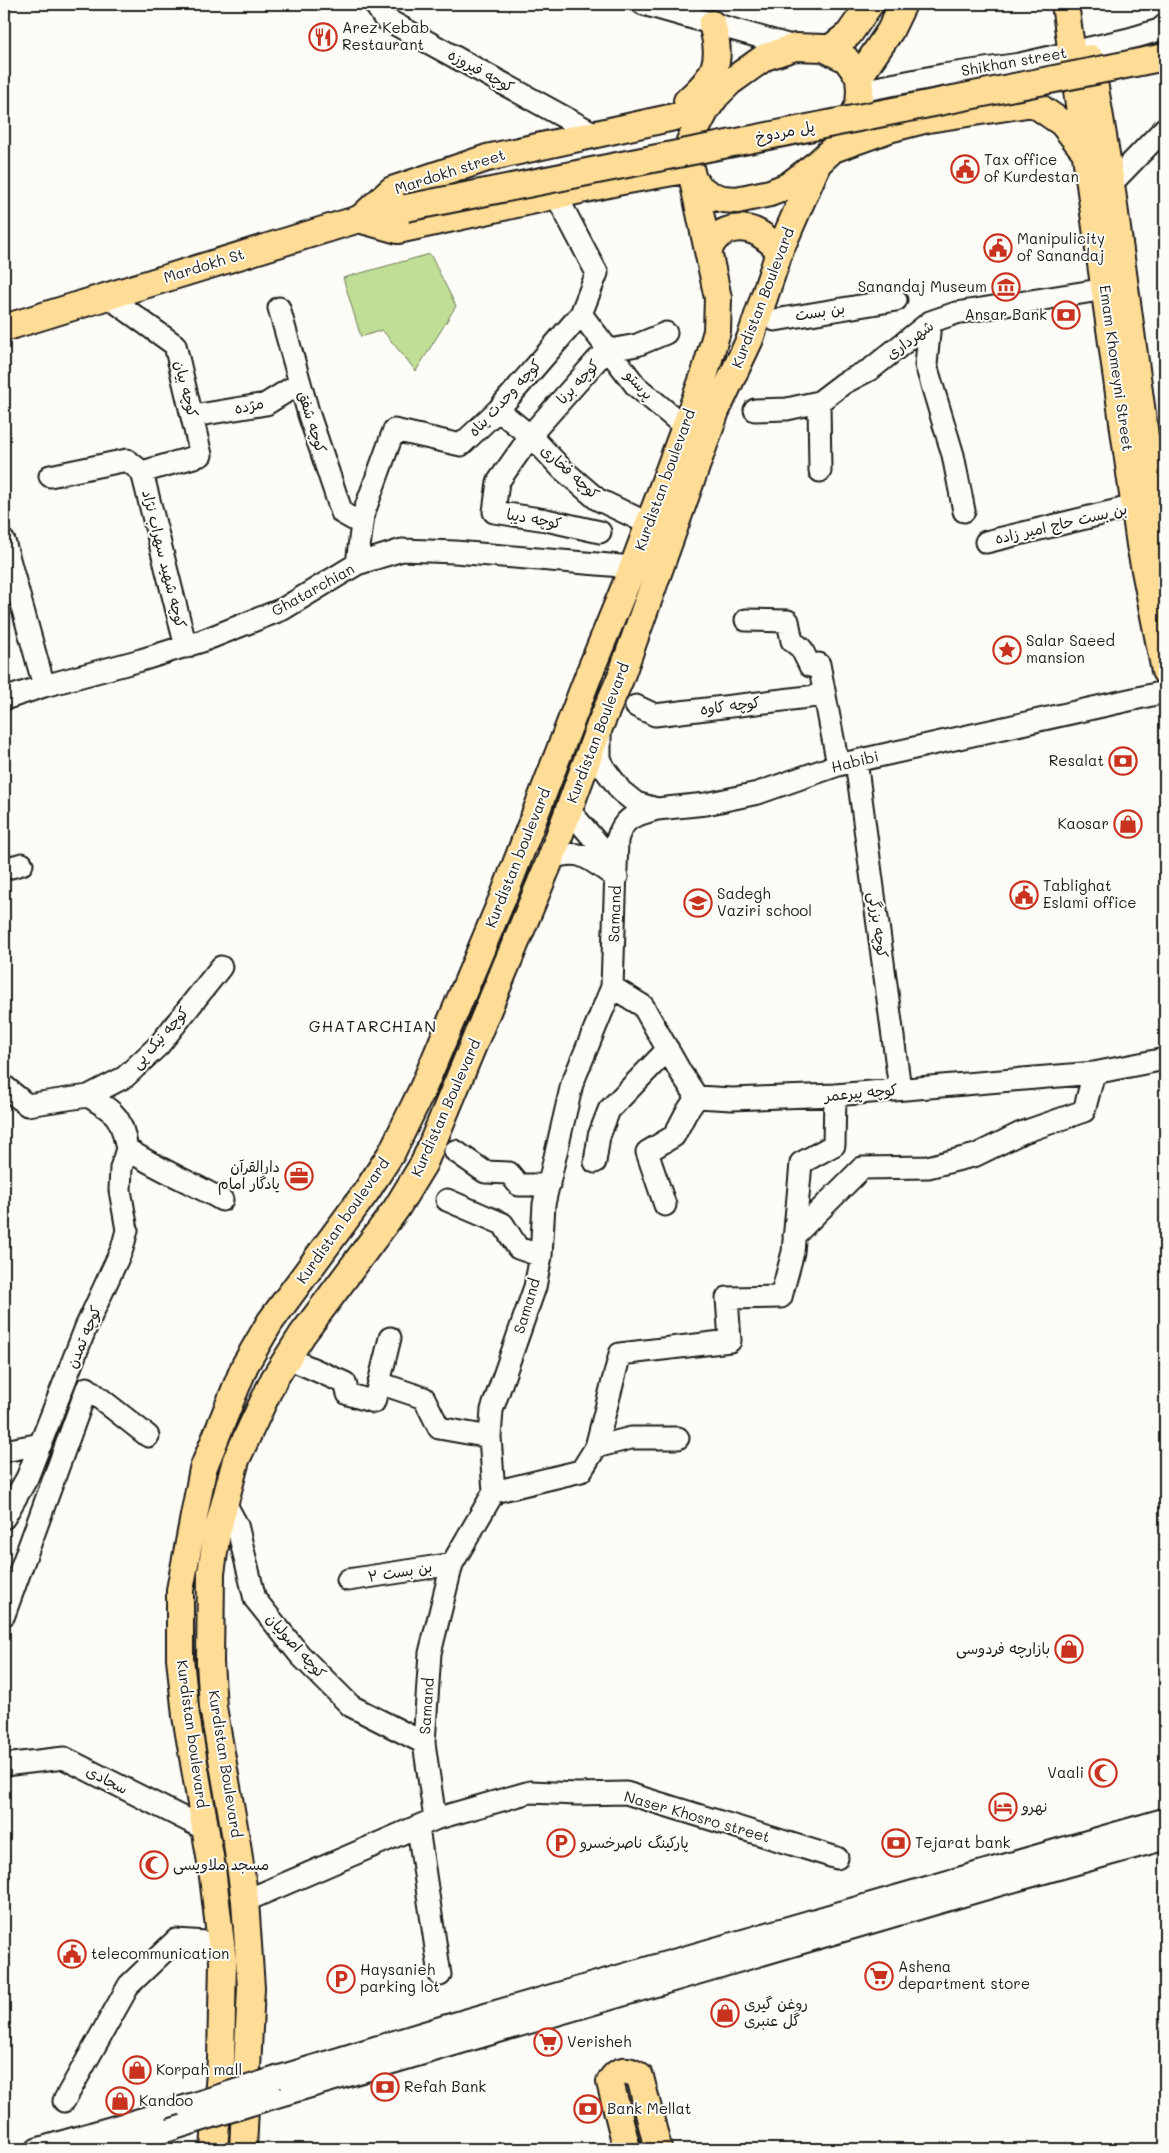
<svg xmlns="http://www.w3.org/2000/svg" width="1169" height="2153" viewBox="0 0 1169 2153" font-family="Mali,'Playpen Sans Arabic',sans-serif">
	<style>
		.green { fill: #c0de96; stroke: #6e7d59 }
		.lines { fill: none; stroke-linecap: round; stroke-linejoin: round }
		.minor-casing { stroke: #1c1c1c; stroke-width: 25 }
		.major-casing { stroke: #1c1c1c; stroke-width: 30 }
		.minor { stroke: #fdfcf7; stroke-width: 21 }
		.major { stroke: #ffdd96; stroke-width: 26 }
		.minor-bridge-casing { stroke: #1c1c1c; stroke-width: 25; stroke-linecap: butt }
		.major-bridge-casing { stroke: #1c1c1c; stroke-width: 30; stroke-linecap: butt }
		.minor-bridge { stroke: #fdfcf7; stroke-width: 21 }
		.major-bridge { stroke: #ffdd96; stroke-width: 26 }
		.labels { text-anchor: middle; stroke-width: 4; stroke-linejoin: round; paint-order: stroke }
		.poi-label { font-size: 15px; fill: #1c1c1c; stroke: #fdfcf7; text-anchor: start }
		.street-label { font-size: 15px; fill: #1c1c1c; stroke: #fdfcf7 }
		.neighbourhood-label { font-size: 16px; letter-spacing: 1px; fill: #1c1c1c; stroke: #fdfcf7 }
	</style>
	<rect width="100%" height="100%" fill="#fdfcf7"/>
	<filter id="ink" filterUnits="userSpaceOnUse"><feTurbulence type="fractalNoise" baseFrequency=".02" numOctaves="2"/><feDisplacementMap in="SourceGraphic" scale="10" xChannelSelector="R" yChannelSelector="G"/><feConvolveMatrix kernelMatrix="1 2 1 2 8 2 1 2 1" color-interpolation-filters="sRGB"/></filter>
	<g filter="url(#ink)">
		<path class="green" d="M430,254L456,306L416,371L382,330L361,337L343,278Z"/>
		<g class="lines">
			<g class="minor-casing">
				<path id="minor" d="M375,4L384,18L593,133
					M643,4L795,47
					M860,91L943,75L1020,64L1129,39L1159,30L1165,25
					M1111,184L1165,128
					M107,296L175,345L201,455L142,472
					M279,308L309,415L342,513L362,524
					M581,314L636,386L685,427
					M775,320L896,300
					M930,322L926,365L953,455L964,511
					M819,402L820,471
					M498,410L534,439L562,469L597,499L649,524
					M755,410L787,409L819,402L844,383L871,369L930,322L956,313L1106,289
					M193,416L266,404L300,383
					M142,472L186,647
					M50,476L127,460L142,472
					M600,532L546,520L494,512L498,482L534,431L597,360L610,350L637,345L666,333
					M4,541L44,686
					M986,542L1135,506
					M357,564L363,515L394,430L461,445L498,410L581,314L597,273L557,197
					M746,620L788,621L792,641L801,648L810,666L819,664L838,765
					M4,699L44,686L141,660L202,641L283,609L357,564L402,550L455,552L633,567
					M636,706L655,715L825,695
					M600,731V758L604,768L621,791L636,803L657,809L706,804L758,793L838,765L1165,692
					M856,761L900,1089
					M568,809L600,846L605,860L617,877
					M551,858C581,849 586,857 611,874
					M4,869L22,864
					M612,987L643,1006L681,1073L697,1097L732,1099L835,1095L1094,1073L1165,1059
					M4,1086L27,1105L88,1096L125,1077L159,1045L221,967
					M88,1096C117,1114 120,1114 127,1149C157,1169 191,1182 222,1200
					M455,1151L485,1172L509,1173L519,1185H549
					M595,1162L599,1136L609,1110L668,1049
					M447,1200L503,1224L518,1248L541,1256
					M665,1205L647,1152L674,1136L686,1113L697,1097
					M794,1236L862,1168L928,1167L976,1155L1021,1133L1084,1111L1094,1073
					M288,1358L345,1383L348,1394L374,1402L379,1383L424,1398L439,1428L490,1437
					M379,1383L390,1338
					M596,1447L620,1354L730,1341L727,1298L781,1297L793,1252L801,1163L834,1145L835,1095
					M4,1451L41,1444
					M494,1492L581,1471L596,1447L631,1438H678
					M225,1503L237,1525L255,1599L300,1655L351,1706L424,1743
					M4,1518L27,1478L86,1327L122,1249L127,1230L120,1190L121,1168L127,1149
					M348,1580L452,1564
					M4,1615L87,1388L148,1436
					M4,1765L64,1758L205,1829
					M435,1819L424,1743L430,1653L452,1564L494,1492L490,1437L492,1410L535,1287L541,1256L544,1204L572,1084L612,987L617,840C624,816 634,816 657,809
					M418,1828L440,1975
					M245,1901L435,1819L530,1792L577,1794L626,1793L837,1858
					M278,2077L449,2025L1165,1819
					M275,2097L999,1885L1165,1839
					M64,2101L129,1985L176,1940L221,1943
					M37,2149L186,2106
					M104,2149L170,2130"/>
			</g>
			<g class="major-casing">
				<path id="major" d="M1065,4L1140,545L1165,671
					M828,50L849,34L870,4
					M1090,58L1111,184L1165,584
					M859,77L890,31L903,4
					M687,101C716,76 723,61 712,24
					M833,149L889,129L928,119L1033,103L1062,123L1086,153
					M362,217L392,190L487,158L706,110
					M362,220L398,230L617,182L690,169
					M709,250C715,231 736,224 754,231C764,235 772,243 780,250
					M4,328L359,219L406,208
					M214,2149L221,2059L223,1961L212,1868L186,1716L180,1658V1590L203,1469L245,1365L270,1322L366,1192L392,1152L423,1088L506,890L591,669L633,567L705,373L717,331L718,298L693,180
					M243,2149L251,1988L245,1901L237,1844L213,1707L210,1662L211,1573L217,1532L236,1460L274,1379L302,1335L396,1209L424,1163L551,858L600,725L620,679L716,411L750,339L780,250L818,163L833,149L843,134L859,105L860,91L859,77L846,59L824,48L795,47L765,57L730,82L716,96L706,110L690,141L687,155L693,180L700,188L710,195L723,199L737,200L770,193L788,186L818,163
					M627,2149L610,2082C618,2068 628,2068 640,2077L658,2149"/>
			</g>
			<use href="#minor" class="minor"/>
			<use href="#major" class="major"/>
			<g class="minor-bridge-casing">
				<path id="minor-bridge" d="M186,2106L278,2077
					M170,2130L275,2097"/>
			</g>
			<g class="major-bridge-casing">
				<path id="major-bridge" d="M406,208L1165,57"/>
			</g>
			<use href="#minor-bridge" class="minor-bridge"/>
			<use href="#major-bridge" class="major-bridge"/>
		</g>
	</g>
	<defs>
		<g id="restaurant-ring" transform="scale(1.4375)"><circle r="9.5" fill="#fdfcf7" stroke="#c8321e" stroke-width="1.5"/><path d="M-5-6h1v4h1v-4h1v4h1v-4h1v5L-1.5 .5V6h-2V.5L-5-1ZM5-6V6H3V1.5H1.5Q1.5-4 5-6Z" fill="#c8321e"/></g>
		<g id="civic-ring" transform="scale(1.4375)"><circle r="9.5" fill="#fdfcf7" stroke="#c8321e" stroke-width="1.5"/><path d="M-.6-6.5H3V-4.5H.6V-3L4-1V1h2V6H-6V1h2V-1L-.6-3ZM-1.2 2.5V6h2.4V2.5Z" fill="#c8321e"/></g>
		<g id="museum-ring" transform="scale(1.4375)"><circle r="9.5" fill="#fdfcf7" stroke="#c8321e" stroke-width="1.5"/><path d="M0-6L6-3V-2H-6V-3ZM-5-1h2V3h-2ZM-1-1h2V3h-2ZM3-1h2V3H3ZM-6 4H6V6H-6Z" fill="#c8321e"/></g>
		<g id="bank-ring" transform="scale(1.4375)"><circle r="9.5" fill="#fdfcf7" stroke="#c8321e" stroke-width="1.5"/><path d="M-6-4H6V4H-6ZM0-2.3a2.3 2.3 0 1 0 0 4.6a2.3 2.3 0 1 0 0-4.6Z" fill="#c8321e"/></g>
		<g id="sight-ring" transform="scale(1.4375)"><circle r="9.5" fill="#fdfcf7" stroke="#c8321e" stroke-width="1.5"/><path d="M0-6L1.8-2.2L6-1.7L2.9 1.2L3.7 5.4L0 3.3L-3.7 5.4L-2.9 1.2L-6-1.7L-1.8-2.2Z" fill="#c8321e"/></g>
		<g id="shop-ring" transform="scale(1.4375)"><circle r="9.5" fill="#fdfcf7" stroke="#c8321e" stroke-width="1.5"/><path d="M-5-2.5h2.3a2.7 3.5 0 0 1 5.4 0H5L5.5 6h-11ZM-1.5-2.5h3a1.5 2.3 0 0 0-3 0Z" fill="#c8321e"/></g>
		<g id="school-ring" transform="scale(1.4375)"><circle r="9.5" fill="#fdfcf7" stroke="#c8321e" stroke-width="1.5"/><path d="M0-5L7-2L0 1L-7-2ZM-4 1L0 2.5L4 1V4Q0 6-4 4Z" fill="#c8321e"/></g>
		<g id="office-ring" transform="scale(1.4375)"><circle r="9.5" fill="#fdfcf7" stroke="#c8321e" stroke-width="1.5"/><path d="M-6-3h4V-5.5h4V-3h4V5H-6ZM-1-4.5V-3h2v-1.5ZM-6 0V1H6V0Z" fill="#c8321e"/></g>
		<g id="mosque-ring" transform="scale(1.4375)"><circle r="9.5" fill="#fdfcf7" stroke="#c8321e" stroke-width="1.5"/><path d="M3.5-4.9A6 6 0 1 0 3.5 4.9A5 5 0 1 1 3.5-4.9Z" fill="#c8321e"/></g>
		<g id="hotel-ring" transform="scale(1.4375)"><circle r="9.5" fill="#fdfcf7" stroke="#c8321e" stroke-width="1.5"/><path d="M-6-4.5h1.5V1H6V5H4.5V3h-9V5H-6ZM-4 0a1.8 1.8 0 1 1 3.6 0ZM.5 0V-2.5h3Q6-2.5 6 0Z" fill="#c8321e"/></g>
		<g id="parking-ring" transform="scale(1.4375)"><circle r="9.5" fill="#fdfcf7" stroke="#c8321e" stroke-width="1.5"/><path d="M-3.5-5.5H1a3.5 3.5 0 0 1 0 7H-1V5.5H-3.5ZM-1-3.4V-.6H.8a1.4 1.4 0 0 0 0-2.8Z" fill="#c8321e"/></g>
		<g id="supermarket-ring" transform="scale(1.4375)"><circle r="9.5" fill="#fdfcf7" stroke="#c8321e" stroke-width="1.5"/><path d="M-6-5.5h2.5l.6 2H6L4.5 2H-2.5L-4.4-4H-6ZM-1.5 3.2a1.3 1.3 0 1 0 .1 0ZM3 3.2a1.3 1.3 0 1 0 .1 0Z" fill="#c8321e"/></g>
	</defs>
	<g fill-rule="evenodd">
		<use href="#restaurant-ring" x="323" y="37"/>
		<use href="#civic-ring" x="965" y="169"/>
		<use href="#civic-ring" x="998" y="248"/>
		<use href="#museum-ring" x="1006" y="287"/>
		<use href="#bank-ring" x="1066" y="315"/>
		<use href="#sight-ring" x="1007" y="650"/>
		<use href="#bank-ring" x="1123" y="761"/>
		<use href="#shop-ring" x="1128" y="824"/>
		<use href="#civic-ring" x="1024" y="895"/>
		<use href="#school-ring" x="698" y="903"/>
		<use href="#office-ring" x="299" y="1176"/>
		<use href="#shop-ring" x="1069" y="1649"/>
		<use href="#mosque-ring" x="1103" y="1773"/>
		<use href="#hotel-ring" x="1003" y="1807"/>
		<use href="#parking-ring" x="561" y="1843"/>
		<use href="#bank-ring" x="896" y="1843"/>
		<use href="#mosque-ring" x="154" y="1865"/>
		<use href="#civic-ring" x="72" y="1954"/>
		<use href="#supermarket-ring" x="879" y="1976"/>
		<use href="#parking-ring" x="341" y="1979"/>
		<use href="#shop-ring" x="725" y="2013"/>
		<use href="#supermarket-ring" x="548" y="2042"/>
		<use href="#shop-ring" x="137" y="2070"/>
		<use href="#bank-ring" x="385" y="2087"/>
		<use href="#shop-ring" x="120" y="2101"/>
		<use href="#bank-ring" x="588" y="2109"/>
	</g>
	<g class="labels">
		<g class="poi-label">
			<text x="342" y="33">Arez Kebab<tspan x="342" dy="17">Restaurant</tspan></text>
			<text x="984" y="165">Tax office<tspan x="984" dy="17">of Kurdestan</tspan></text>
			<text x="1017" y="244">Manipulicity<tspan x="1017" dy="17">of Sanandaj</tspan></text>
			<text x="987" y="292" text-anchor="end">Sanandaj Museum</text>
			<text x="1047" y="320" text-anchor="end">Ansar Bank</text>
			<text x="1026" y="646">Salar Saeed<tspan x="1026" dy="17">mansion</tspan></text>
			<text x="1104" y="766" text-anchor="end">Resalat</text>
			<text x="1109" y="829" text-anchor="end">Kaosar</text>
			<text x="1043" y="891">Tablighat<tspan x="1043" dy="17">Eslami office</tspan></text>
			<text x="717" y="899">Sadegh<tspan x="717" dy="17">Vaziri school</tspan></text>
			<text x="280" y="1172" text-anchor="end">دارالقرآن<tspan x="280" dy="17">یادگار امام</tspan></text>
			<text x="1050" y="1654" text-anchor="end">بازارچه فردوسی</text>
			<text x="1084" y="1778" text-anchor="end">Vaali</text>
			<text x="1022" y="1812">نهرو</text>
			<text x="580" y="1848">پارکینگ ناصرخسرو</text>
			<text x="915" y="1848">Tejarat bank</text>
			<text x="173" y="1870">مسجد ملاویسی</text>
			<text x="91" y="1959">telecommunication</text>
			<text x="898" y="1972">Ashena<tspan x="898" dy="17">department store</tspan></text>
			<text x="360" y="1975">Haysanieh<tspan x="360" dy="17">parking lot</tspan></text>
			<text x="744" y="2009">روغن گیری<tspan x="744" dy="17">گل عنبری</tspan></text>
			<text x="567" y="2047">Verisheh</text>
			<text x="156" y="2075">Korpah mall</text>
			<text x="404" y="2092">Refah Bank</text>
			<text x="139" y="2106">Kandoo</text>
			<text x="607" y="2114">Bank Mellat</text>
		</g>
		<g class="street-label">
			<text transform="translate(1014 62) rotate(-10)" y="5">Shikhan street</text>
			<text transform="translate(481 71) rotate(29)" y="5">کوچه فیروزه</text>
			<text transform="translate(785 132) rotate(-11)" y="5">پل مردوخ</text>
			<text transform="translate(450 172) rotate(-18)" y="5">Mardokh street</text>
			<text transform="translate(204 266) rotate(-17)" y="5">Mardokh St</text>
			<text transform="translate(763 298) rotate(-69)" y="5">Kurdistan Boulevard</text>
			<text transform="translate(820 312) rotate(-9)" y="5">بن بست</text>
			<text transform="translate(910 340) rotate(-36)" y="5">شهرداری</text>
			<text transform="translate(1116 368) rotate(82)" y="5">Emam Khomeyni Street</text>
			<text transform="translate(578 382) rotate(-47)" y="5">کوچه برنا</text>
			<text transform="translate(639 385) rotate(48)" y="5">پرستو</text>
			<text transform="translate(186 389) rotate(76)" y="5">کوچه بیان</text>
			<text transform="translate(505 398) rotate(-47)" y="5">کوچه وحدت پناه</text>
			<text transform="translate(249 406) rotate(-12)" y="5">مژده</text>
			<text transform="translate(312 422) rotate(73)" y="5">کوچه شفق</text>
			<text transform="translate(570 472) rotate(42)" y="5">کوچه فخاری</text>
			<text transform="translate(665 480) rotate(-70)" y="5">Kurdistan boulevard</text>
			<text transform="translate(534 519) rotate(10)" y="5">کوچه دیبا</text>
			<text transform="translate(1061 524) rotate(-13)" y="5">بن بست حاج امیر زاده</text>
			<text transform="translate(164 559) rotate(76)" y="5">کوچه شهید سهراب نژاد</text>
			<text transform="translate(313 590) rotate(-29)" y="5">Ghatarchian</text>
			<text transform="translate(730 706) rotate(-7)" y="5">کوچه کاوه</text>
			<text transform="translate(598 733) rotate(-69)" y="5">Kurdistan Boulevard</text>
			<text transform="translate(855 762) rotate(-14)" y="5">Habibi</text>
			<text transform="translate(518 858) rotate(-68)" y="5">Kurdistan boulevard</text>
			<text transform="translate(615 914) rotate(-88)" y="5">Samand</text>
			<text transform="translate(878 925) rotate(82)" y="5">کوچه بزرگی</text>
			<text transform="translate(160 1038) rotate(-48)" y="5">کوچه نیک پی</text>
			<text transform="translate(861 1093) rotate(-5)" y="5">کوچه پیرعمر</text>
			<text transform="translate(446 1108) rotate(-66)" y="5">Kurdistan Boulevard</text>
			<text transform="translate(343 1221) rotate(-55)" y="5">Kurdistan boulevard</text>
			<text transform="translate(527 1306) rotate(-73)" y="5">Samand</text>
			<text transform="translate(84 1337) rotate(-67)" y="5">کوچه تمدن</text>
			<text transform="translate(400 1572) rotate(-9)" y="5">بن بست ۲</text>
			<text transform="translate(296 1646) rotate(48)" y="5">کوچه اصولیان</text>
			<text transform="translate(427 1706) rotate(-86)" y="5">Samand</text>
			<text transform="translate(192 1734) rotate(82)" y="5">Kurdistan boulevard</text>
			<text transform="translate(225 1764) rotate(81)" y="5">Kurdistan Boulevard</text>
			<text transform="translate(107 1780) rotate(27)" y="5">سجادی</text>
			<text transform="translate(697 1817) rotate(16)" y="5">Naser Khosro street</text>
		</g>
		<g class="neighbourhood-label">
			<text x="373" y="1032">GHATARCHIAN</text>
		</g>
	</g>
	<rect width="1169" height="2153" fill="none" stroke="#fdfcf7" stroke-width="20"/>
	<rect x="10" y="10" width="1149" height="2133" fill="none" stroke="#1c1c1c" stroke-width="2" filter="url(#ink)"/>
</svg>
